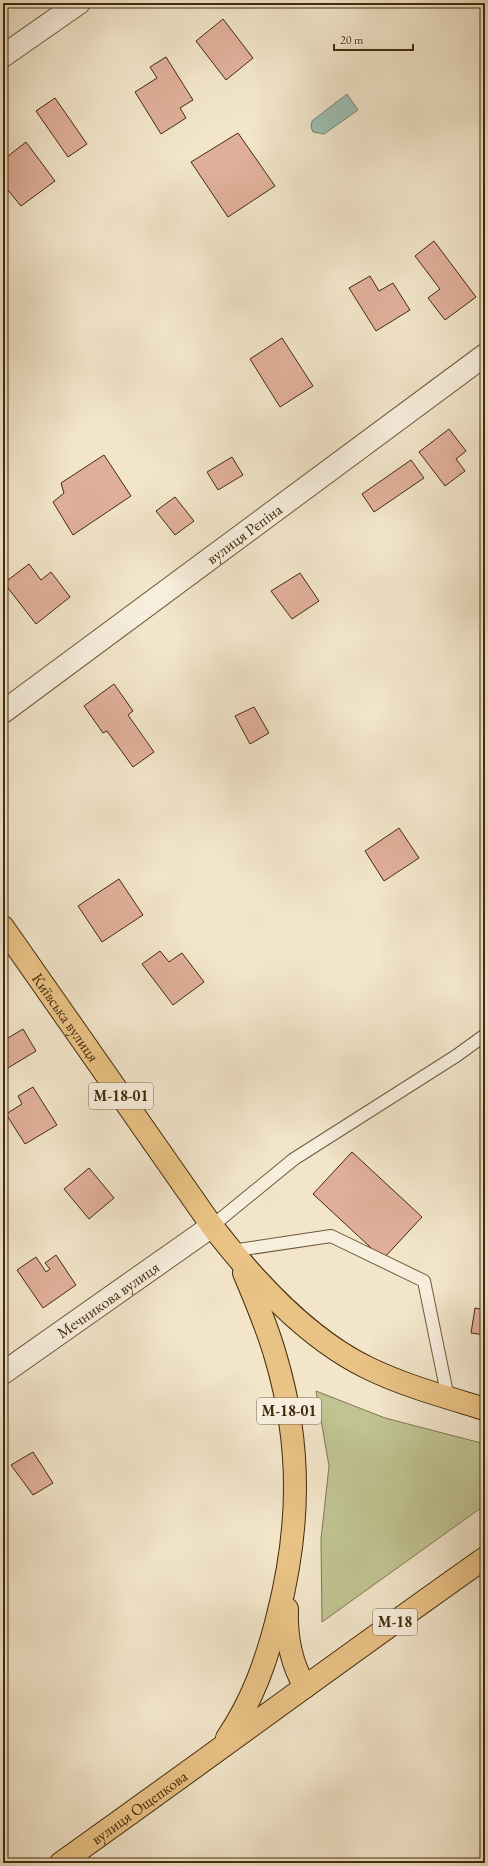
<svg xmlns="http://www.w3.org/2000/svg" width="488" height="1866" viewBox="0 0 488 1866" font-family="'EB Garamond',serif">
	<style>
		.green { fill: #c0c392; stroke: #81774e }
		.water { fill: #9bbfb3; stroke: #778470 }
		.building { fill: #e0af9a; stroke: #422b0b }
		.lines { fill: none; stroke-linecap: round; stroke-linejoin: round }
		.lane-casing { stroke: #6e5a3b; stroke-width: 14 }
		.street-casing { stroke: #6e5a3b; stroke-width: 24 }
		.highway-casing { stroke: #422b0b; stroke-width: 24 }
		.lane { stroke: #f7eedd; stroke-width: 12 }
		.street { stroke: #f7eedd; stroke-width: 22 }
		.highway { stroke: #e9c285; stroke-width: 22 }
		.labels { text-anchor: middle; stroke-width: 3; stroke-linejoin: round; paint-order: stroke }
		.shield { fill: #f7eedd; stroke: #78664a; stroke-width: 1 }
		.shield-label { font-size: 15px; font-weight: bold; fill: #422b0b }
		.street-label { font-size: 16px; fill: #422b0b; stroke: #f7eedd }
	</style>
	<rect width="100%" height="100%" fill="#f2e5ca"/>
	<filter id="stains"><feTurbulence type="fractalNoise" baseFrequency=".005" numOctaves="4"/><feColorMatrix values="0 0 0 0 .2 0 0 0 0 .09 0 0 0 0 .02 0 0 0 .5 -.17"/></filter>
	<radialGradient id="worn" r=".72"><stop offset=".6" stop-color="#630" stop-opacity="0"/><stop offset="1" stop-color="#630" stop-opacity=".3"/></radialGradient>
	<path class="green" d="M316,1391L385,1418L485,1444V1505L322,1622L321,1539L329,1466Z"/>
	<path class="water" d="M347,94L358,110L324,134L313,132L311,127L312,121Z"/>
	<path class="building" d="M223,19L253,58L226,80L196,41Z
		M166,57L193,100L180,108L186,118L161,134L135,92L157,78L150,67Z
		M55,98L87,144L68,157L36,111Z
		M238,133L275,186L228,217L191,162Z
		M26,142L55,181L21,206L3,184V160Z
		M434,241L476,297L445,320L428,298L440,289L415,256Z
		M370,276L379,291L393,283L410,310L376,331L349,288Z
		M282,338L313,386L280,407L250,359Z
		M449,429L466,451L456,459L465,471L445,486L419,452Z
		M104,455L131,496L73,535L53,502L64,493L61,483Z
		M232,457L243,475L218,490L207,472Z
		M411,460L424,478L374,512L362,494Z
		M175,497L194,521L175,535L156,511Z
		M29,564L41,580L51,572L70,597L36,624L4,583Z
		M300,573L319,601L292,619L271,591Z
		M114,684L133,711L128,715L154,752L133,767L107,731L103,733L84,706Z
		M254,707L269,733L250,744L235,716Z
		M399,828L419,858L384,881L365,851Z
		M119,879L143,915L102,942L78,906Z
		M160,951L169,962L182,953L204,982L173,1005L142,964Z
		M23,1029L36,1051L3,1071V1060L8,1057L3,1050V1041Z
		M33,1087L57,1125L25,1144L6,1114L22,1104L18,1096Z
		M352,1152L422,1217L383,1259L313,1194Z
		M89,1168L114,1198L89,1219L64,1189Z
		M56,1255L76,1285L43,1308L17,1270L36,1257L46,1272L50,1269L45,1263Z
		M475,1308L485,1310V1335L471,1333Z
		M33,1452L53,1483L33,1495L11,1465Z"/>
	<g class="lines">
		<g class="lane-casing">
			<path id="lane" d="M212,1226L294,1159L456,1056L485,1035
				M231,1251L331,1236L424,1281L448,1398"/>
		</g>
		<g class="street-casing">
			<g id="street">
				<path d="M3,56L79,3"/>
				<path id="s1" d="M3,712L485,355"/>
				<path id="s2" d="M3,1373L212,1226"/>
			</g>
		</g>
		<g class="highway-casing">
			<g id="highway">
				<path id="s3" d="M3,927L212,1226C253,1279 306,1338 368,1368C405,1386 446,1397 485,1409"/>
				<path d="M287,1609C286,1636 291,1663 305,1687"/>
				<path d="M227,1738C253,1700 267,1659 278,1615C300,1528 302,1446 276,1358C268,1329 256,1301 244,1273"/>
				<path id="s4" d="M61,1863C203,1762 343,1658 485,1558"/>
			</g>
		</g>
		<use href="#lane" class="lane"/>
		<use href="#street" class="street"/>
		<use href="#highway" class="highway"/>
	</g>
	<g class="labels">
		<g class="shield">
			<rect x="89" y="1083" width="64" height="26" rx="3"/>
			<rect x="257" y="1398" width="64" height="26" rx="3"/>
			<rect x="373" y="1609" width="44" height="26" rx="3"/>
		</g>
		<g class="shield-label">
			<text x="121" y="1101">М-18-01</text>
			<text x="289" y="1416">М-18-01</text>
			<text x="395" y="1627">М-18</text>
		</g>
		<g class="street-label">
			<text dy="6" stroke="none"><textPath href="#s1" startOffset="300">вулиця Рєпіна</textPath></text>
			<text dy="6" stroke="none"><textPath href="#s3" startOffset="110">Київська вулиця</textPath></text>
			<text dy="6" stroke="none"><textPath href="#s2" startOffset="128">Мечникова вулиця</textPath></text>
			<text dy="6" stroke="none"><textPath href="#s4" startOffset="96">вулиця Ощепкова</textPath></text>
		</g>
	</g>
	<rect width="488" height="1866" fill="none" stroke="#f2e5ca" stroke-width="16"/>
	<rect x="4" y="4" width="480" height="1858" fill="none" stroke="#422b0b" stroke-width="2"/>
	<rect x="8" y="8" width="472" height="1850" fill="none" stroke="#422b0b"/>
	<path d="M334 44v6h79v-6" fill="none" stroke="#422b0b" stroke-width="2"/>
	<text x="340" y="44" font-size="12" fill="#422b0b" stroke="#f7eedd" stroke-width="3" paint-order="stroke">20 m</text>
	<rect width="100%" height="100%" filter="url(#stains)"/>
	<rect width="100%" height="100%" fill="url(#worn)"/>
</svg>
